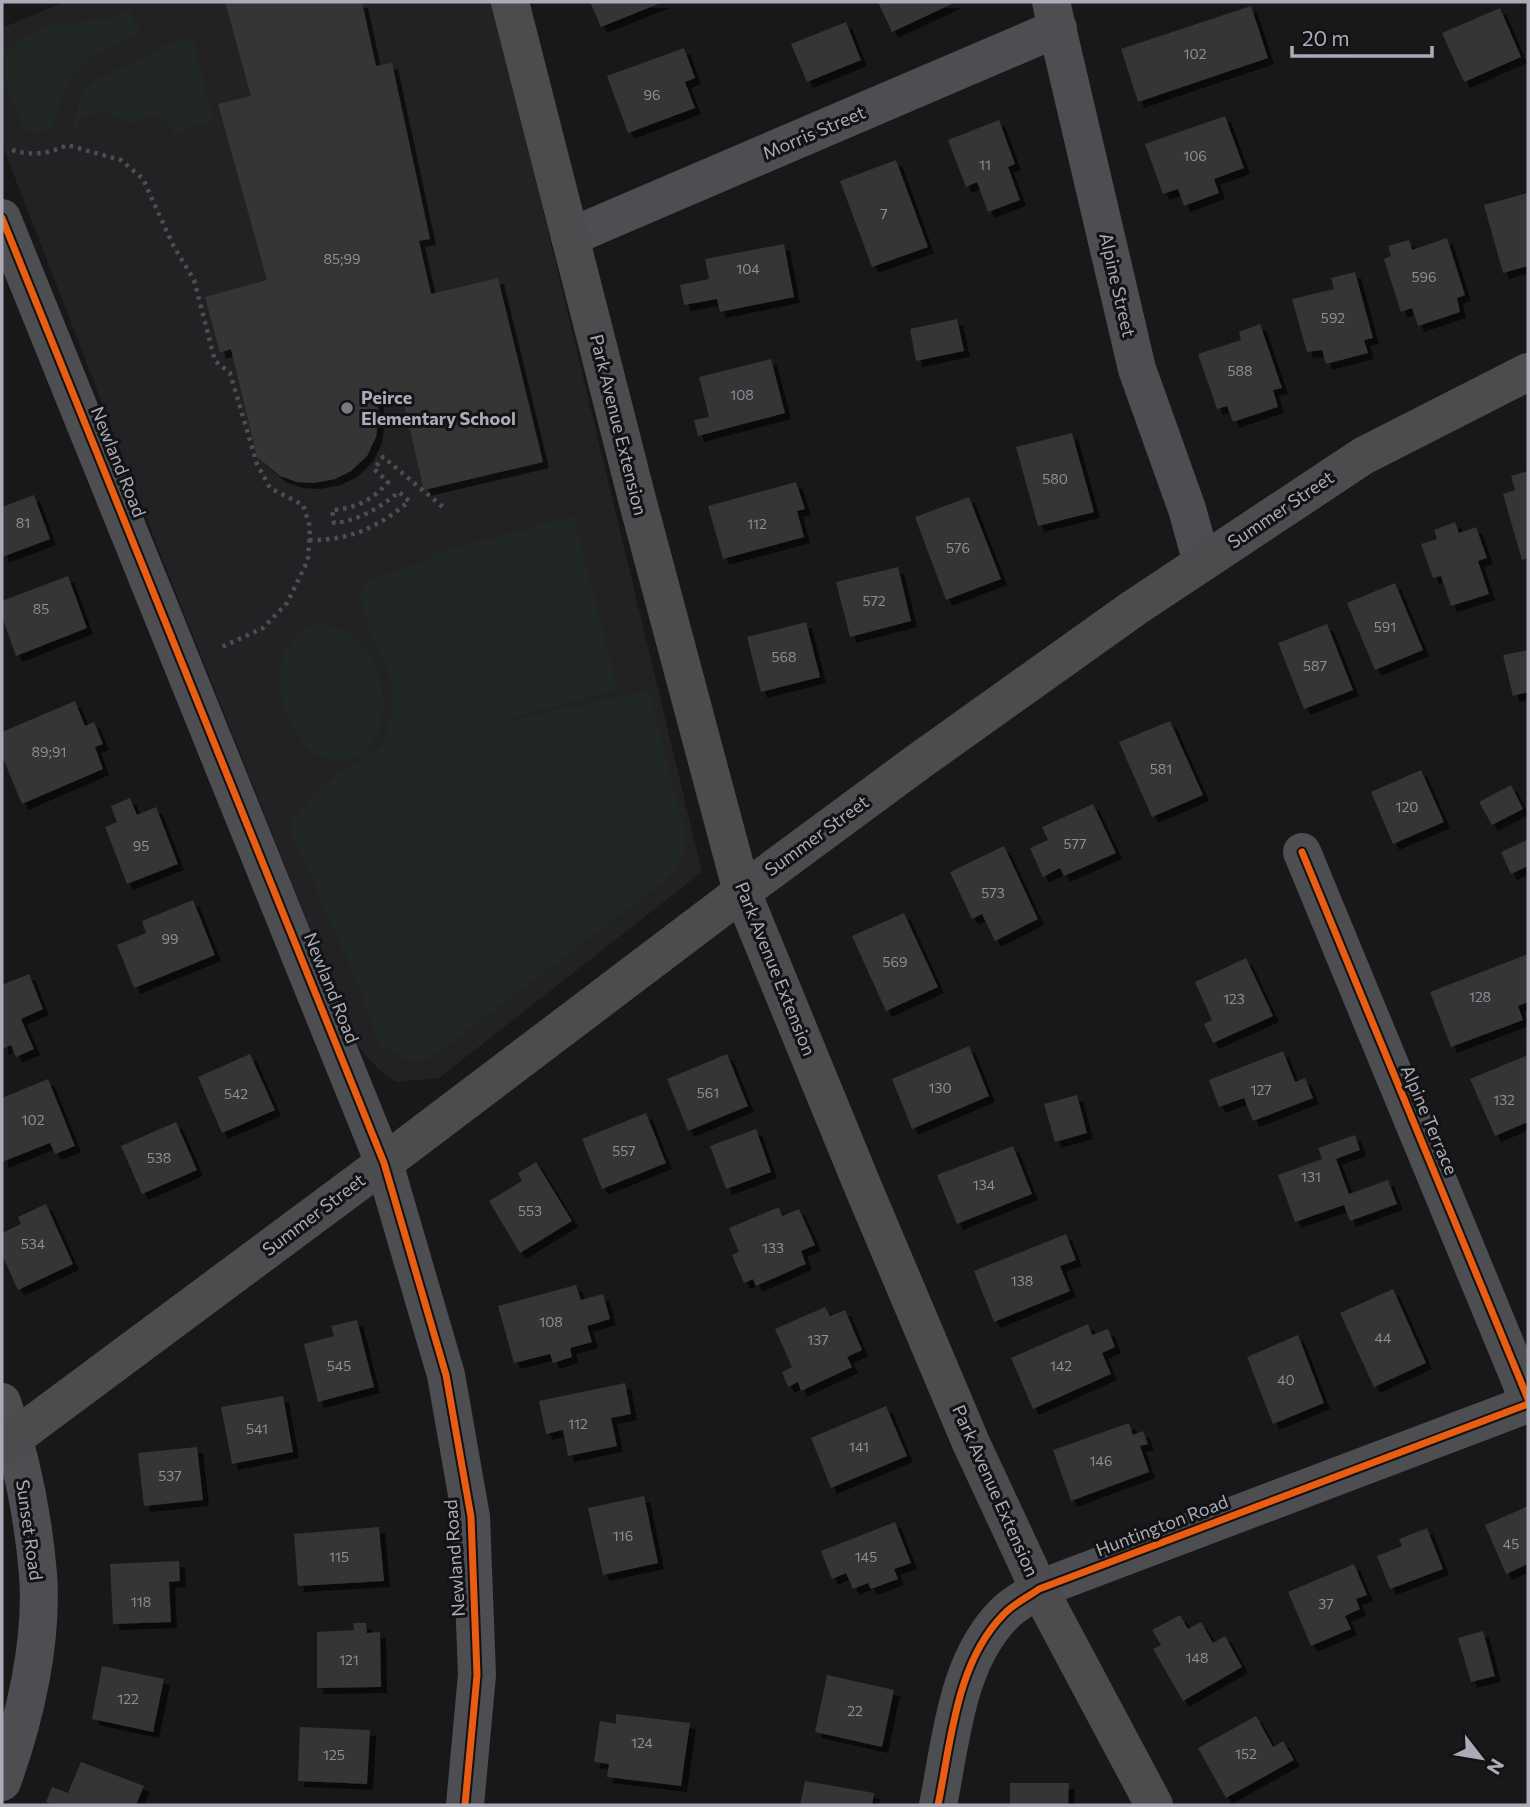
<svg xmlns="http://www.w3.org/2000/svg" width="1530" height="1807" viewBox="0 0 1530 1807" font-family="Commissioner,sans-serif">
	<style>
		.built { fill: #222224 }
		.green { fill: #212722 }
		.building { fill: #343536; filter: url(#shadow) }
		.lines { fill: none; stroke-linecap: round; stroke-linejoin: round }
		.path { stroke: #4e4e52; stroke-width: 4.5; stroke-dasharray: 3.5 5; stroke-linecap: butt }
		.street { stroke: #4d4e51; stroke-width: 38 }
		.secondary { stroke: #4c4c4f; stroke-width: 38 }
		.cycleway-casing { stroke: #131214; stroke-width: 11 }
		.cycleway { stroke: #e95d12; stroke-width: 7 }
		.poi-dot { fill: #787880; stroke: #131214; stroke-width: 2.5 }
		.labels { text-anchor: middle; stroke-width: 6; stroke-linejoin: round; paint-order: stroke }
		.number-label { font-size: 14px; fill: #8d8e98 }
		.street-label { font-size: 18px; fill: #abacb8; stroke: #131214 }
		.poi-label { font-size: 18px; font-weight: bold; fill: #abacb8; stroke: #131214; text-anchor: start }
	</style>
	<defs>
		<filter id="shadow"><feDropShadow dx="6" dy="6" stdDeviation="0" flood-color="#0009"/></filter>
	</defs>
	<rect width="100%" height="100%" fill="#181818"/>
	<path class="built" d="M65,2H493L702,872L439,1078L396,1082L378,1069L357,1045L160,553L2,144V28Z"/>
	<path class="green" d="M130,10L140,33C84,60 68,65 54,129L34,132L24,129C11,100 1,81 7,49L50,23L68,24L99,20Z
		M193,37L213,120L174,134L168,122L154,114L128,124L117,117L100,111L82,119L74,133C79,82 88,82 132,63C142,59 151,52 161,47C170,42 182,40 193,37Z
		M573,516L618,689L487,725L649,691L687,840L680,864L670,877L430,1059H405L380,1045L352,971L288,825C320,785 336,771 382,748L393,706L392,681L382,654L371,639L360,593L369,579L432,560L431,554Z
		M316,623C328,625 343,628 352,636C383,660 396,717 369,748C362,756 348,759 339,762C331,760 321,758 314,753C284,729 264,670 294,638C299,632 309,627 316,623Z"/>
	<path class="building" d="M225,2H362L376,66L392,63L430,239L419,241L431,294L498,278L543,462L424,490L401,392L377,398L379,415L376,437L367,456L351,471L335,479L314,483L297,482L280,476L257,457L231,349L220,353L205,297L267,280L218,104L251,96Z
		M590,2H663L601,27Z
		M878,2H956L892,32Z
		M1251,6L1268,58L1138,102L1121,49Z
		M1500,8L1521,57L1464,82L1442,33Z
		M846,22L861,60L807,82L791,44Z
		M684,48L695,78L685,82L695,108L628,133L607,76Z
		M1225,116L1244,168L1214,179L1219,193L1184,206L1178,189L1163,194L1145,144Z
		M999,120L1015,164L1008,167L1020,200L988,212L977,182L966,187L948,140Z
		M896,160L928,247L872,267L840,181Z
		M1528,193V266L1503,273L1484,205Z
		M1447,238L1465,295L1457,298L1460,312L1418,326L1412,308L1401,312L1384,259L1391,256L1388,246L1409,240L1412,250Z
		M784,244L794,297L720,312L717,299L684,305L680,285L709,279L705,259Z
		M1355,272L1373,338L1364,340L1368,353L1326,364L1322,350L1307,352L1292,299L1334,289L1331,278Z
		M957,319L964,351L916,361L910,329Z
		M1260,324L1282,388L1273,390L1278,407L1233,422L1227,406L1217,409L1198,354L1241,340L1239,332Z
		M771,359L785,413L698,436L694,420L709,417L699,377Z
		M1072,433L1094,512L1038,526L1016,447Z
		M1528,471V558L1522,560L1503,494L1515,490L1511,476Z
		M796,482L805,509L797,511L804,537L723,559L708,506Z
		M34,495L50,539L2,557V507Z
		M969,497L1001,579L946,600L915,517Z
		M1455,522L1459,533L1476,527L1487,558L1478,561L1489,594L1451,606L1441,576L1433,578L1421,544L1437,539L1434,530Z
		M898,567L911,621L850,637L836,582Z
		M68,576L87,628L16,656L2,616V601Z
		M1395,583L1423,650L1375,670L1347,603Z
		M806,622L820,677L761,692L747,637Z
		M1327,624L1353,690L1304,709L1278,643Z
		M1528,650V692L1513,696L1503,655Z
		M75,701L85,726L94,722L103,744L95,747L103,769L22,804L2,756V732Z
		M1170,721L1203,795L1152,817L1119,742Z
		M1421,770L1444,822L1393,844L1371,792Z
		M1511,785L1523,809L1492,825L1479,802Z
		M130,798L137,815L156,807L178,864L127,884L105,827L117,822L111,806Z
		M1093,804L1116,853L1064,876L1060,868L1043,877L1030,848L1048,840L1042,827Z
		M1527,840L1528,866L1511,874L1501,852Z
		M1004,846L1038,919L995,941L982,914L972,919L950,872Z
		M193,900L215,955L134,988L117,945L146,933L142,921Z
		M904,913L938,987L886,1011L852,936Z
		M1528,954V1002L1518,1006L1523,1020L1451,1047L1430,992Z
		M1246,958L1273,1016L1213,1043L1204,1024L1212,1020L1195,982Z
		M29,974L43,1009L21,1019L34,1049L16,1057L11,1045L2,1049V985Z
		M969,1046L989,1096L912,1129L892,1079Z
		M1283,1051L1295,1082L1305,1078L1313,1098L1253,1121L1244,1098L1219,1107L1209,1080Z
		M250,1054L275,1110L222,1133L198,1077Z
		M727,1054L748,1106L688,1131L667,1079Z
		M1528,1055V1122L1495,1136L1470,1079Z
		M48,1079L75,1146L55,1154L50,1143L2,1162V1098Z
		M1077,1095L1087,1133L1055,1142L1044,1104Z
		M646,1113L666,1163L602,1189L582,1139Z
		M176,1122L197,1170L142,1194L121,1146Z
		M756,1129L771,1172L726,1189L710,1146Z
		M1355,1135L1360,1150L1336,1159L1349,1194L1388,1180L1397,1204L1350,1221L1344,1205L1295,1222L1278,1175L1322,1159L1318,1148Z
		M1013,1146L1032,1194L957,1224L937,1175Z
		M536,1162L572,1221L520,1253L489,1201L522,1181L518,1173Z
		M46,1204L73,1264L18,1290L2,1255V1233L21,1224L18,1217Z
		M779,1207L782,1216L799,1209L815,1245L801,1251L806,1264L756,1286L753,1279L744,1283L732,1255L739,1252L729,1228Z
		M1066,1234L1076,1260L1060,1266L1070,1291L994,1322L974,1271Z
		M576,1285L581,1300L603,1294L610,1319L587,1326L592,1342L570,1348L572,1357L553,1363L550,1354L514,1363L498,1306Z
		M1393,1289L1426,1363L1374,1387L1340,1313Z
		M825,1307L830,1316L845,1310L862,1350L847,1357L852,1367L801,1391L798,1382L788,1387L782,1372L792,1367L775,1329Z
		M357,1320L374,1387L318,1402L304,1344L334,1336L331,1326Z
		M1088,1324L1092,1335L1108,1329L1115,1347L1102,1353L1111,1374L1033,1409L1011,1358Z
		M1298,1335L1324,1403L1273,1424L1247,1357Z
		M625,1383L631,1414L611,1418L617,1446L568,1456L563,1430L546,1434L539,1401Z
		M283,1396L293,1452L232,1464L221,1407Z
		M886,1406L907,1456L831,1488L811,1438Z
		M1129,1423L1133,1435L1143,1431L1148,1444L1140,1446L1149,1472L1071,1501L1053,1450Z
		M197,1447L203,1500L144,1506L138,1453Z
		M644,1496L658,1563L603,1575L588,1508Z
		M1528,1506V1564L1506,1574L1485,1525Z
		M895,1522L911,1563L894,1569L898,1579L871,1589L868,1583L853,1589L846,1573L832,1579L821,1551Z
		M379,1527L384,1581L298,1586L294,1534Z
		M1427,1528L1443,1569L1390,1589L1377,1556L1402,1546L1399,1539Z
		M179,1561L180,1581L169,1582L171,1622L113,1624L110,1564Z
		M1354,1564L1367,1595L1356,1599L1360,1609L1345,1616L1351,1629L1311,1646L1288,1592Z
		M1180,1615L1188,1629L1201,1622L1213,1643L1225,1636L1242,1667L1183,1701L1153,1649L1161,1645L1152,1630Z
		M353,1623H366L367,1633L380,1632L381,1687L317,1688V1632L354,1630Z
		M1483,1631L1495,1676L1471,1682L1458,1638Z
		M102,1666L164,1679L153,1732L92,1719Z
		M827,1675L894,1690L882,1747L815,1732Z
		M616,1714L690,1723L681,1786L607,1777L609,1764L594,1762L600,1721L616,1724Z
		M1256,1716L1273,1747L1283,1741L1294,1760L1226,1798L1198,1748Z
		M300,1727L370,1730L367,1784L298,1781Z
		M81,1762L144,1786L136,1805H54L46,1802L52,1787L68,1793Z
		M805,1781L874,1793L872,1805H800Z
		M1010,1783H1069L1068,1805H1010Z"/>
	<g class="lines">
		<path class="path" d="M12,150C31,156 49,154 67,145L121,160L143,179L173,245L194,280L215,361L230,373L257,464L270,488L303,505L310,527L308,560L287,603L263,628L222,647
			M309,540C348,541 380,527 409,501L399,492C381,507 358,521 334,523L332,510C355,509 374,499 388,482L374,469L383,457L444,508"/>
		<path class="street" d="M1051,2L1137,369L1187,509L1202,563
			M2,218L384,1163L446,1375L471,1517L477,1675L465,1805
			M570,237L1058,28
			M1302,852L1528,1399
			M2,1402C21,1456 33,1516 38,1574C43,1641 25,1719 2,1782
			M938,1805C951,1742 956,1662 1004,1614C1013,1604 1028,1597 1039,1589L1528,1404"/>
		<path class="secondary" d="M510,2L637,499L742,892L863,1187L971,1443L1039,1589L1154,1805
			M2,1447L384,1163L742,892L918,762L1134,608L1363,456L1528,372"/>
		<g class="cycleway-casing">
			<path id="cycleway" d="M2,218L384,1163L446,1375L471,1517L477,1675L465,1805
				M1302,852L1528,1399
				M938,1805C951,1742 956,1662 1004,1614C1013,1604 1028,1597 1039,1589L1528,1404"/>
		</g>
		<use href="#cycleway" class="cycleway"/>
	</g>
	<circle class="poi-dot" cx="347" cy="408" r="7"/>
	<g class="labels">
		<g class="number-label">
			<text x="1195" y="59">102</text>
			<text x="652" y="100">96</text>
			<text x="1195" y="161">106</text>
			<text x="985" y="170">11</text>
			<text x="884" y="219">7</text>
			<text x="342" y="264">85;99</text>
			<text x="748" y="274">104</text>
			<text x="1424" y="282">596</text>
			<text x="1333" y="323">592</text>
			<text x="1240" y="376">588</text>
			<text x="742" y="400">108</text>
			<text x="1055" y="484">580</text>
			<text x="23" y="528">81</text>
			<text x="757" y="529">112</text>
			<text x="958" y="553">576</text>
			<text x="874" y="606">572</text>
			<text x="41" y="614">85</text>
			<text x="1385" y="632">591</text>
			<text x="784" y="662">568</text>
			<text x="1315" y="671">587</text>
			<text x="49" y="757">89;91</text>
			<text x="1161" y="774">581</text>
			<text x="1407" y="812">120</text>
			<text x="1075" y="849">577</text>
			<text x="141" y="851">95</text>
			<text x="993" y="898">573</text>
			<text x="170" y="944">99</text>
			<text x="895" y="967">569</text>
			<text x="1480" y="1002">128</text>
			<text x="1234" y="1004">123</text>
			<text x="940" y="1093">130</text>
			<text x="1261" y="1095">127</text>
			<text x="708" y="1098">561</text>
			<text x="236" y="1099">542</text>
			<text x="1504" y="1105">132</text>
			<text x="33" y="1125">102</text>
			<text x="624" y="1156">557</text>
			<text x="159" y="1163">538</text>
			<text x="1311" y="1182">131</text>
			<text x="984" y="1190">134</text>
			<text x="530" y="1216">553</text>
			<text x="33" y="1249">534</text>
			<text x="773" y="1253">133</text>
			<text x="1022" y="1286">138</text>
			<text x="551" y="1327">108</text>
			<text x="1383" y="1343">44</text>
			<text x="818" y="1345">137</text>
			<text x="339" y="1371">545</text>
			<text x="1061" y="1371">142</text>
			<text x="1286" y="1385">40</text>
			<text x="578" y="1429">112</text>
			<text x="257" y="1434">541</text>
			<text x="859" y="1452">141</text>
			<text x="1101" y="1466">146</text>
			<text x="170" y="1481">537</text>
			<text x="623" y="1541">116</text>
			<text x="1511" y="1549">45</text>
			<text x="339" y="1562">115</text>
			<text x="866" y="1562">145</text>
			<text x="141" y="1607">118</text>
			<text x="1326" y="1609">37</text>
			<text x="1197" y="1663">148</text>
			<text x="349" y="1665">121</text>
			<text x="128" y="1704">122</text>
			<text x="855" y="1716">22</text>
			<text x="642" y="1748">124</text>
			<text x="1246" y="1759">152</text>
			<text x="334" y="1760">125</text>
		</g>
		<g class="street-label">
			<text transform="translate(814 133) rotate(-23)" y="6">Morris Street</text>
			<text transform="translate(1117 285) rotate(77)" y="6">Alpine Street</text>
			<text transform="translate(618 425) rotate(76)" y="6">Park Avenue Extension</text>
			<text transform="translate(118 462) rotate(68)" y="6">Newland Road</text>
			<text transform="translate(1281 510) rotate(-34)" y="6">Summer Street</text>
			<text transform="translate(817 836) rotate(-36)" y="6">Summer Street</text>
			<text transform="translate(775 969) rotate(68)" y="6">Park Avenue Extension</text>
			<text transform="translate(331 988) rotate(68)" y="6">Newland Road</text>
			<text transform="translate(1429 1120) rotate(67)" y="6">Alpine Terrace</text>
			<text transform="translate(314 1215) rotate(-37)" y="6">Summer Street</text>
			<text transform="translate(995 1491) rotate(66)" y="6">Park Avenue Extension</text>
			<text transform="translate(1162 1526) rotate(-21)" y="6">Huntington Road</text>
			<text transform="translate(29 1530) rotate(82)" y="6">Sunset Road</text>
			<text transform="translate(455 1558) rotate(-94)" y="6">Newland Road</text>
		</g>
		<g class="poi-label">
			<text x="361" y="404">Peirce<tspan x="361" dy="21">Elementary School</tspan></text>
		</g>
	</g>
	<rect width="1530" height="1807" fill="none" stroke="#abacb8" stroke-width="7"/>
	<g transform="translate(1481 1758) rotate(121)" stroke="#131214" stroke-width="5" paint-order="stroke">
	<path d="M0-5L12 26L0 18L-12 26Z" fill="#abacb8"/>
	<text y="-10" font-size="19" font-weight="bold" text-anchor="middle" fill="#abacb8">N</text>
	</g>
	<path d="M1292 46v10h140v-10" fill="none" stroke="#abacb8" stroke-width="3.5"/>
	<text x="1302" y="46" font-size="21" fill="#abacb8" stroke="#131214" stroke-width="5" paint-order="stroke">20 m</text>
</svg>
